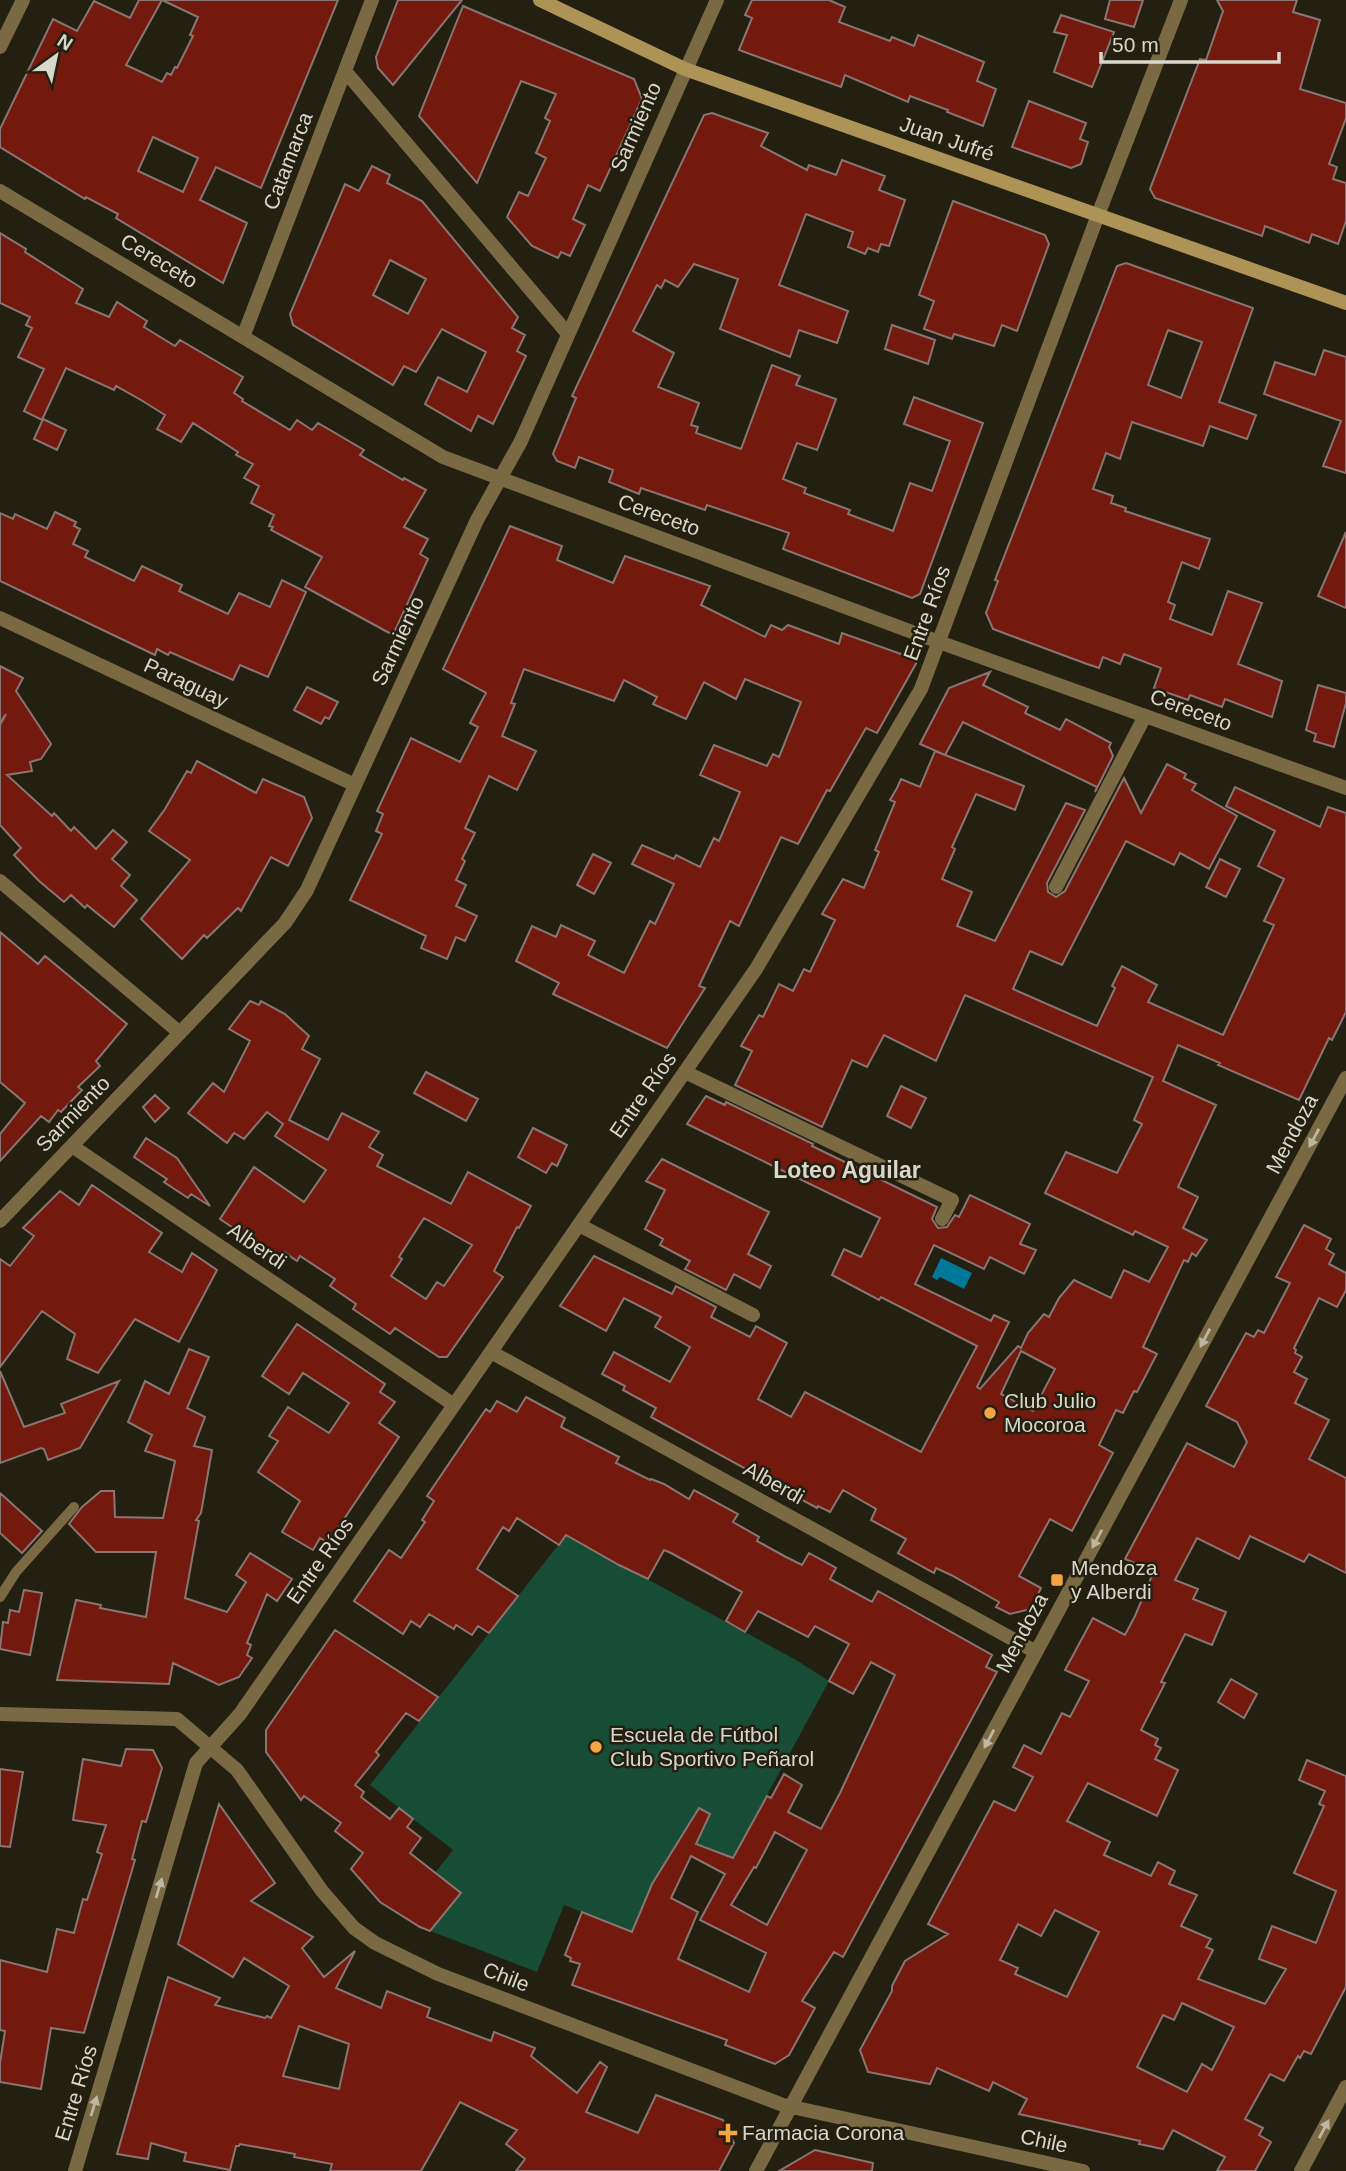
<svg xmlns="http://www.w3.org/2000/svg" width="1346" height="2171" viewBox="0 0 1346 2171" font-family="Helvetica,sans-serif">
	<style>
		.green { fill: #174d36 }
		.water { fill: #007999 }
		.building { fill: #74190e; stroke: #897571; stroke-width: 2; fill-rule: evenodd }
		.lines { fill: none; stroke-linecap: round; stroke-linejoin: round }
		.lane { stroke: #7a6a44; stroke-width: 10 }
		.street { stroke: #7a6a44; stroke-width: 14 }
		.secondary { stroke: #ae9356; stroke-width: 14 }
		.oneway { fill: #bcb6a3 }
		.poi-dot { fill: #f3a443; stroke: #242011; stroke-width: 2.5 }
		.labels { text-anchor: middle; stroke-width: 5; stroke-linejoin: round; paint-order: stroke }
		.street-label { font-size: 21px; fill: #d9d6cc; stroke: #242011 }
		.poi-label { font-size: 21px; fill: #d9d6cc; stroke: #242011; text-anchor: start }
		.neighbourhood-label { font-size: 23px; font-weight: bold; fill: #d9d6cc; stroke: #242011 }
	</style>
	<rect width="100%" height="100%" fill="#242011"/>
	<path class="green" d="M566,1535L796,1660L829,1681L733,1858L681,1837L652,1884L632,1932L564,1905L537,1972L420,1927L401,1915L453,1850L370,1785Z"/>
	<path class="water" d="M941,1258L972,1273L964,1289L940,1277L937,1280L932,1277Z"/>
	<path class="building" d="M139,0H338L261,188L216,167L200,200L247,223L223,283L116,218L118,214L86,197L85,199L0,147V129L53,19L77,31L94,1L130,18ZM162,0L198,17L190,35L193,36L177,68L175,67L171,75L167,73L162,82L126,65ZM153,137L198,158L183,192L138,171Z
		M398,0H462L393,85L378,68L376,57Z
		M752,0H829L845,7L839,22L890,41L892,37L914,46L918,35L984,62L977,81L996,89L983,126L947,112L948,110L910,96L908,102L845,75L841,87L739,50L752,18L745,15Z
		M1110,0H1143L1134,27L1105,19Z
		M1217,0H1297L1293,12L1320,20L1300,89L1346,103V118L1329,164L1337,167L1333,179L1346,183V221L1338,244L1312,234L1309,243L1265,226L1262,236L1155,198L1150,189L1200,59L1206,60L1223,11Z
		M463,6L634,79L642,99L600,191L588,185L573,219L585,225L570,256L561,252L558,258L532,246L507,217L519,192L528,196L546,158L536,153L550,121L545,118L556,94L521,81L477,183L419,116Z
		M1061,15L1114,32L1092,87L1054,72L1067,35L1054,32Z
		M1029,101L1086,123L1080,139L1088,142L1081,164L1071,168L1012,147Z
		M712,113L768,133L761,146L807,170L809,165L836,175L842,160L885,176L879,190L905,200L889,246L881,244L878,252L868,248L865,254L848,247L853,232L806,214L779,285L848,311L837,343L799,330L790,357L720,329L738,279L694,264L678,287L665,280L661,288L657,285L633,331L674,353L658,387L699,403L691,425L698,427L696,433L741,449L772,365L800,376L796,385L836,399L817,450L797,443L783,479L806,488L804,493L850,510L848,514L893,531L910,483L932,491L950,441L904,424L914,397L983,423L920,594L912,598L783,549L789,533L707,505L705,510L641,488L639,494L609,482L613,470L579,457L575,468L557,461L553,454L576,398L572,396L704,115Z
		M372,166L390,175L387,183L422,201L518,317L512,328L525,335L517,351L526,356L493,424L478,416L471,431L425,404L438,377L467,392L486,352L442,329L416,372L404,366L393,385L293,325L290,314L345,184L359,191ZM390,260L426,279L408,314L373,295Z
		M953,201L1045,235L1049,244L1017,331L1002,325L994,346L954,334L952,339L924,329L934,301L919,295Z
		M0,233L26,249L25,252L83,289L76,303L109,317L117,302L147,321L144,327L175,346L180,340L243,377L234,393L243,399L242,401L290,430L297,420L312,430L318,423L364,450L360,455L403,480L404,478L426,490L404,527L428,539L420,554L428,559L393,635L305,587L322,557L271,530L273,527L269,526L274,515L251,503L259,486L244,478L253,464L236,455L238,452L193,423L181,442L157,429L165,415L141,400L116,386L114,390L66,368L42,420L24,411L44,369L18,357L32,328L26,325L30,317L0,303Z
		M1126,263L1253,308L1219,402L1256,415L1247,439L1210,426L1203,446L1132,422L1120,459L1106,453L1093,489L1113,496L1111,503L1126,508L1125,511L1210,539L1199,569L1182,562L1168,602L1175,605L1170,619L1212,635L1228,591L1262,603L1238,664L1282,681L1272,717L1225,699L1222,707L1190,695L1188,700L1154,688L1161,668L1124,654L1120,664L1103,657L1099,668L1087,664L993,629L986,613L998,581L995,580L1117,266ZM1168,330L1202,342L1181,398L1148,385Z
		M892,325L935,340L928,364L885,349Z
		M1324,350L1346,357V473L1323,466L1341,421L1264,394L1275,362L1315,375Z
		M43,419L66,430L57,450L34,439Z
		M55,512L76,522L74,526L80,529L73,544L88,551L85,557L134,581L142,566L182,585L179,591L228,614L239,593L270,607L282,580L306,592L268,677L240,665L233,680L170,652L168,655L157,649L155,655L0,581V513L13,519L15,514L47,529Z
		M510,526L562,546L557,560L613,583L625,556L710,586L701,605L765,637L771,625L782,630L788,625L839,644L842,633L918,660L877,733L866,728L830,791L827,790L798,844L781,837L739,926L730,921L699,986L705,988L667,1048L553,994L559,983L516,961L532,926L556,937L561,925L595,941L588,955L624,973L650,921L655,924L674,884L632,864L642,845L674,859L676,855L700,867L714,838L719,841L740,792L700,775L714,745L767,766L773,754L779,757L801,702L745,679L736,699L704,682L686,719L653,704L657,697L624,680L614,701L524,669L511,703L515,704L502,736L536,751L517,790L489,776L467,824L465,828L475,833L462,859L465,861L456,880L466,885L456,906L477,916L465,941L456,937L447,959L421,948L426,936L350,900L382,834L376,831L383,814L377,811L411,738L460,762L478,727L470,723L486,693L443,669Z
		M1346,532V608L1318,596Z
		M0,666L23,678L16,691L51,744L41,759L30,762L32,771L7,775L52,816L54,813L71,831L74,827L96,849L113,830L127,842L112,859L130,875L121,886L137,900L114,927L87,905L85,908L71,895L64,902L39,881L14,855L21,848L0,825V725L6,714L0,723Z
		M990,672L983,685L1028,707L1025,713L1060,730L1066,719L1111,743L1109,747L1113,756L1095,792L1097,787L963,722L945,755L920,744L949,688Z
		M1318,685L1346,693V703L1334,747L1314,741L1316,734L1306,730Z
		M307,687L338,702L329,719L325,717L321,724L294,710Z
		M935,751L1024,786L1015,810L976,794L952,847L955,849L942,879L972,892L957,926L995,941L1066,803L1085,810L1047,883L1048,892L1056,897L1065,891L1124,778L1141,813L1167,764L1186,774L1184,778L1196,784L1192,790L1237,816L1209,869L1180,853L1174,865L1126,841L1062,965L1030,951L1013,989L1097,1026L1115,988L1112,986L1122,966L1157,985L1148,1002L1223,1035L1274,925L1264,921L1284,879L1258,866L1275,831L1226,806L1235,787L1320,827L1328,807L1346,813V1012L1332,1040L1329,1038L1299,1100L1218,1065L1220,1063L1178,1045L1163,1081L1216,1105L1178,1187L1198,1197L1183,1228L1207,1240L1196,1256L1192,1253L1188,1262L1184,1260L1143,1347L1157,1354L1137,1392L1134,1391L1123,1413L1116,1410L1099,1445L1113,1453L1072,1531L1050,1519L1019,1576L1041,1588L1031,1609L1010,1614L996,1607L999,1602L951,1575L936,1568L934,1573L898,1553L906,1539L871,1520L876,1509L843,1490L830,1512L818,1506L817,1508L651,1417L656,1408L623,1390L625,1386L602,1374L614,1352L670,1382L690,1347L655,1327L661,1317L624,1298L606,1331L560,1306L594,1256L672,1294L676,1286L716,1307L711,1317L750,1337L756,1326L787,1343L758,1399L791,1417L805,1392L921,1452L977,1346L881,1297L879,1300L832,1275L844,1249L861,1257L880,1218L687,1124L706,1096L725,1105L726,1102L813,1144L812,1146L937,1207L932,1219L938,1228L947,1227L955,1215L959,1217L970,1195L1030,1224L1020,1244L1036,1250L1024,1274L990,1257L984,1269L934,1245L915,1284L991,1321L994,1315L1009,1322L977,1387L980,1389L1018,1346L1021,1348L1028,1333L1044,1314L1049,1317L1059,1298L1074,1280L1111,1298L1124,1270L1149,1282L1168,1247L1135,1231L1133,1235L1045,1193L1066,1152L1117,1173L1142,1124L1134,1120L1153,1077L965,995L936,1061L884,1035L867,1067L852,1060L822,1127L735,1085L752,1051L741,1046L759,1015L763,1017L779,984L793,991L804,969L810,972L835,920L822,914L843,879L864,888L879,852L875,850L895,802L890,800L897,788L901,779L920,787ZM1021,1351L1055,1369L1033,1411L1001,1394Z
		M197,761L256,793L263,779L304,797L312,818L288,866L271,857L241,911L238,908L207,938L204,935L182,959L141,919L190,860L149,831L165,809L187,771L191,773Z
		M593,854L611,863L594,894L577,885Z
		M1220,859L1240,869L1226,897L1206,887Z
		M0,932L38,964L45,956L127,1024L96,1061L100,1066L78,1087L82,1090L61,1112L58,1110L49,1122L41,1116L0,1161V1134L25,1103L0,1082Z
		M250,1001L259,1005L261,1001L285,1014L309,1036L302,1049L320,1059L289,1120L328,1140L342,1113L379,1132L369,1147L383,1155L377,1166L451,1204L468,1172L531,1206L519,1228L517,1227L494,1271L503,1277L447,1357H439L395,1328L390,1334L353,1309L356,1304L330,1286L335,1279L300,1256L297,1261L284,1252L279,1259L220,1219L254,1167L304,1202L326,1170L275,1136L283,1124L267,1112L244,1139L234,1133L227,1143L188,1113L213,1083L224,1092L250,1041L229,1029ZM424,1218L472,1245L444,1286L437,1282L426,1299L391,1276L402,1259L399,1257Z
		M426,1072L478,1099L466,1121L414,1093Z
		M901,1086L926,1098L911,1128L887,1116Z
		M155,1095L169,1108L155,1122L143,1107Z
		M533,1128L567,1145L557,1166L552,1163L546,1173L518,1157Z
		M146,1138L177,1158L210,1206L191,1194L188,1198L164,1182L167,1179L134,1157Z
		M662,1159L769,1212L748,1254L771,1266L760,1288L734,1274L726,1290L685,1269L690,1261L660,1245L663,1239L645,1229L665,1190L646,1181Z
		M92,1185L162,1233L149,1252L182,1272L192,1253L217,1270L179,1342L135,1319L98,1373L67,1359L75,1334L42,1311L0,1367V1259L10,1266L34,1236L23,1228L60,1191L79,1205Z
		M1304,1225L1331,1239L1326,1249L1334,1254L1329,1264L1346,1273V1290L1337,1307L1319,1298L1294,1348L1296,1350L1295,1353L1302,1357L1294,1372L1307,1379L1295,1403L1329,1420L1309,1459L1346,1478V1573L1309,1554L1304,1562L1250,1536L1239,1559L1197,1538L1175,1580L1198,1589L1193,1599L1226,1612L1212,1645L1185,1634L1161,1682L1165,1683L1141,1730L1158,1739L1155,1745L1161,1748L1155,1759L1178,1770L1157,1816L1088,1783L1067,1821L1110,1842L1104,1855L1151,1876L1158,1862L1175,1871L1169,1884L1197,1895L1181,1926L1211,1939L1206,1947L1213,1950L1198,1979L1265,2004L1286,1969L1259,1959L1272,1926L1316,1943L1336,1891L1294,1873L1324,1806L1319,1804L1325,1791L1299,1780L1307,1760L1346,1776V1987L1311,2054L1304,2051L1300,2058L1298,2056L1284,2081L1270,2074L1245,2119L1263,2128L1259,2135L1271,2142L1255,2171H1217L1225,2157L1173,2130L1163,2149L1139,2144L1140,2141L1019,2114L1027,2099L993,2082L989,2091L937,2068L930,2084L868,2072L860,2050L892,1991V1986L905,1961L948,1934L928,1924L994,1801L1015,1811L1033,1777L1013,1767L1024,1745L1041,1754L1062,1713L1070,1717L1089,1681L1065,1670L1093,1618L1125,1635L1135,1616L1154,1571L1125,1559L1187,1443L1234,1467L1247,1442L1237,1422L1206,1406L1246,1333L1254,1337L1258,1330L1264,1333L1290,1283L1276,1277ZM1055,1910L1099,1932L1067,1997L1015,1974L1018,1968L1000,1960L1018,1924L1041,1936ZM1182,2003L1234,2027L1212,2070L1202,2064L1187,2092L1137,2067L1163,2015L1174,2020Z
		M297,1324L385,1384L380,1392L395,1402L379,1423L399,1437L328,1543L320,1538L313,1550L282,1532L300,1501L258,1472L278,1441L269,1436L288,1407L329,1433L349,1403L303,1373L289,1394L262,1376Z
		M189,1349L209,1357L187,1408L205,1417L194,1446L212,1450L201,1513L196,1520L199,1521L185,1598L227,1612L246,1582L236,1575L250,1553L292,1579L277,1601L267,1594L247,1643L251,1645L247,1655L252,1658L239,1677L219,1685L173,1663L169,1684L57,1680L76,1600L101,1605L100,1608L146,1617L156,1552H96L69,1524L82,1507L101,1491H114L115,1517L163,1518L175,1461L145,1451L152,1435L128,1422L145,1381L169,1394Z
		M0,1371L24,1427L65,1413L61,1404L119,1381L80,1448L48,1460L44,1449L41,1448L0,1463Z
		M526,1397L565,1418L561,1427L619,1457L616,1463L650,1480L651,1479L664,1484L689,1499L694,1490L738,1514L733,1522L759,1537L757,1541L786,1557L802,1565L809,1553L836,1568L830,1579L872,1602L878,1591L992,1655L986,1667L997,1672L843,1957L834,1952L802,2001L815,2008L789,2055L775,2064L725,2045L727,2040L572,1985L580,1964L570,1961L571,1958L565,1955L582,1912L632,1932L652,1884L699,1808L710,1814L696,1844L733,1858L767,1796L771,1798L784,1774L802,1785L788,1812L821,1829L840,1793L895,1675L871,1662L853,1694L829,1681L849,1644L815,1626L808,1637L758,1611L745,1632L726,1621L742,1592L671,1553L664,1550L648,1579L619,1565L566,1535L559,1545L517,1518L509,1531L503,1527L477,1569L518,1596L489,1633L478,1626L472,1635L456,1625L454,1629L429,1614L420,1627L411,1621L403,1634L354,1601L389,1550L401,1558L425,1522L422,1520L434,1501L427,1496L486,1409L490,1412L497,1401L517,1412ZM775,1832L807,1850L767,1925L731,1905L754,1867L756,1868ZM691,1856L725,1874L700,1920L766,1953L749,1992L678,1959L698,1912L671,1898Z
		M0,1493L42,1531L22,1553L0,1533Z
		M24,1590L42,1593L30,1655L0,1649L3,1622L8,1623L10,1610L19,1612Z
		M335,1630L438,1697L419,1721L406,1713L376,1752L379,1755L355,1785L364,1792L361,1797L390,1819L399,1808L413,1819L407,1827L421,1838L410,1853L461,1893L430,1931L420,1927L380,1902L351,1869L363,1853L335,1831L341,1823L304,1796L301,1800L266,1752V1730Z
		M1231,1679L1257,1694L1244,1718L1218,1702Z
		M126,1749L153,1750L162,1768L146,1822L142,1821L132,1859L135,1860L84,2033L51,2028L41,2089L0,2082V2063L5,2031L0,2030V1960L47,1972L57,1929L74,1933L83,1899L87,1900L102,1854L97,1852L106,1825L73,1820L83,1759L121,1766Z
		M0,1769L23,1772L10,1847L0,1846Z
		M219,1804L275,1883L251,1901L313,1937L302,1948L324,1977L355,1951L336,1988L381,2008L387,1991L430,2008L427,2017L491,2041L494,2032L535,2048L531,2056L577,2093L600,2062L607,2067L586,2112L638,2133L656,2095L723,2120L734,2143L719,2171H516L525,2159L506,2144L517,2130L460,2102L421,2171H330L332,2164L294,2157L295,2154L240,2144L239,2146H236L230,2170L184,2161L186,2153L151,2143L148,2159L117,2154L168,1977L220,1998L215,2005L265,2018L267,2016L271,2018L289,1986L244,1958L233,1977L178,1944ZM299,2026L349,2044L339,2089L283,2076Z
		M815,2150L873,2163L872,2171H779Z"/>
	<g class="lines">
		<path class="lane" d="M0,1597L16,1572L74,1507"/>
		<path class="street" d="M0,47L23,0
			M345,71L568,334
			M0,191L443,457L939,642L1346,788
			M243,337L372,0
			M0,618L355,785
			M0,881L180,1033
			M1056,887L1145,716
			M685,1072L952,1200L942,1219
			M72,1146L454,1405
			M0,1221L285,923L307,890L477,520L521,441L717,0
			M579,1225L753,1315
			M491,1352L1036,1652
			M0,1714L177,1719L237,1770L322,1891L354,1928L375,1943L438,1974L783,2105L1083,2171
			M75,2171L196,1763L240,1714L756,969L921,689L1098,215L1181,0
			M756,2171L1346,1078
			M1301,2171L1346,2087"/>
		<path class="secondary" d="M540,0L685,69L1346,303"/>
	</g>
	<defs><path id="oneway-solid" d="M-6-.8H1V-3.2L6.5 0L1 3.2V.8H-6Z" transform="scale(1.75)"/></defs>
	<g class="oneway">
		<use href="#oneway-solid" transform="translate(1314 1138) rotate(118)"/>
		<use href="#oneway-solid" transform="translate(1205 1338) rotate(118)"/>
		<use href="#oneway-solid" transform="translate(1097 1539) rotate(118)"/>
		<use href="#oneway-solid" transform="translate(989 1739) rotate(118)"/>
		<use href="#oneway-solid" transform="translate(159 1888) rotate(-73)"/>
		<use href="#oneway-solid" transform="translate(94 2106) rotate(-73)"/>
		<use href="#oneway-solid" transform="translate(1324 2129) rotate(-62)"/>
	</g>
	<g class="poi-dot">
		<circle cx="990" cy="1413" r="7"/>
		<rect x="1050" y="1573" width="14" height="14" rx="3.5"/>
		<circle cx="596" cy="1747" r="7"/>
		<path d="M724.5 2122.5h7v7h7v7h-7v7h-7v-7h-7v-7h7z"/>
	</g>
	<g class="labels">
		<g class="street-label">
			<text transform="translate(636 127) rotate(-66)" y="7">Sarmiento</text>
			<text transform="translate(947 139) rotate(19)" y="7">Juan Jufré</text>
			<text transform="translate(288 161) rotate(-69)" y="7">Catamarca</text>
			<text transform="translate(159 261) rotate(31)" y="7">Cereceto</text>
			<text transform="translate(659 515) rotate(20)" y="7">Cereceto</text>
			<text transform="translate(927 613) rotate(-70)" y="7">Entre Ríos</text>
			<text transform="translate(398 641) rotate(-65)" y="7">Sarmiento</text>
			<text transform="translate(186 683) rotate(25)" y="7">Paraguay</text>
			<text transform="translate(1191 710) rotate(20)" y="7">Cereceto</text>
			<text transform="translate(643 1095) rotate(-55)" y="7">Entre Ríos</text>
			<text transform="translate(73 1114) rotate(-46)" y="7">Sarmiento</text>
			<text transform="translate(1292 1134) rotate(-62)" y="7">Mendoza</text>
			<text transform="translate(257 1246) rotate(34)" y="7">Alberdi</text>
			<text transform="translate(774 1483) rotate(29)" y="7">Alberdi</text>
			<text transform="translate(320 1561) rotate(-55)" y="7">Entre Ríos</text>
			<text transform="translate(1022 1633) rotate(-62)" y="7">Mendoza</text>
			<text transform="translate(506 1977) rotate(21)" y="7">Chile</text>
			<text transform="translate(76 2093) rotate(-73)" y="7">Entre Ríos</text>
			<text transform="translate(1044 2141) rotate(12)" y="7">Chile</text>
		</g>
		<g class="poi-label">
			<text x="1004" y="1408">Club Julio<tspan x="1004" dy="24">Mocoroa</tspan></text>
			<text x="1071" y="1575">Mendoza<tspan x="1071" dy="24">y Alberdi</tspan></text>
			<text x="610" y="1742">Escuela de Fútbol<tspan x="610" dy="24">Club Sportivo Peñarol</tspan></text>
			<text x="742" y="2140">Farmacia Corona</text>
		</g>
		<g class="neighbourhood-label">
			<text x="847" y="1178">Loteo Aguilar</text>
		</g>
	</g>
	<g transform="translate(56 56) rotate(33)" stroke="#242011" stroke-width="5" paint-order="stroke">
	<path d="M0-5L12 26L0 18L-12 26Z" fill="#d9d6cc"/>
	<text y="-10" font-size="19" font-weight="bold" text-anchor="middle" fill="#d9d6cc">N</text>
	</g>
	<path d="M1101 52v10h178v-10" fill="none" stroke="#d9d6cc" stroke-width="3.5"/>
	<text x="1112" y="52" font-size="21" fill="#d9d6cc" stroke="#242011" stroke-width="5" paint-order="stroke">50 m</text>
</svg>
